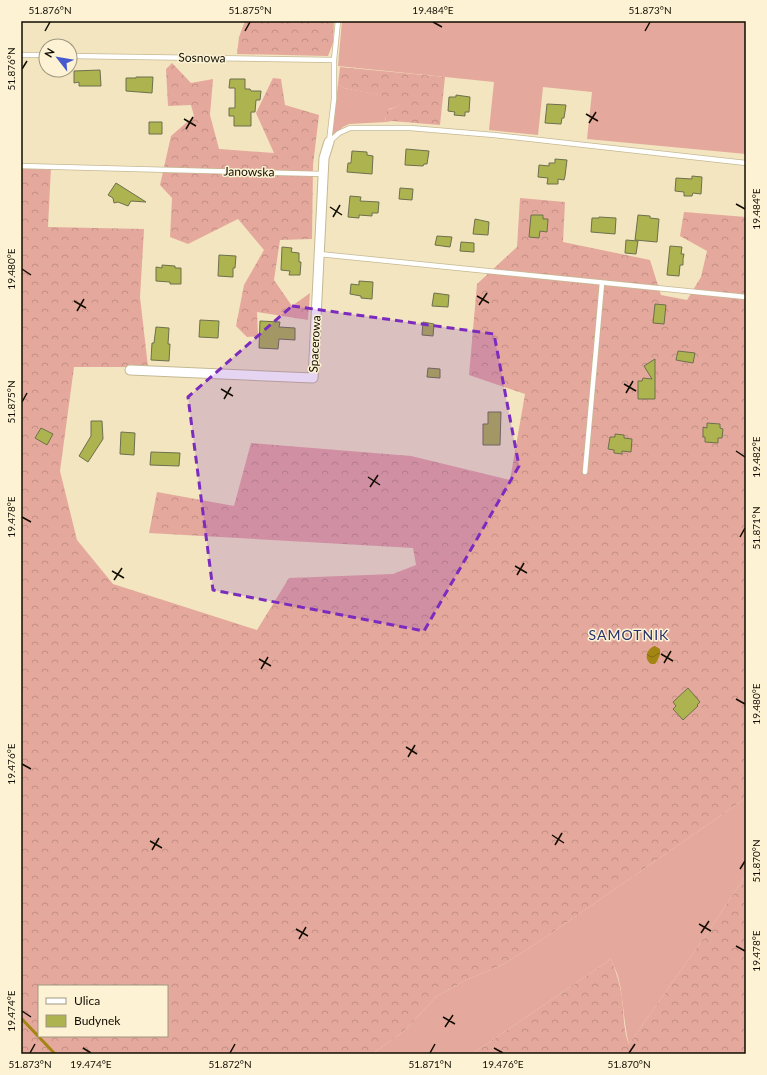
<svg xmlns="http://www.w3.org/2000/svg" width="767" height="1075" viewBox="0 0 767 1075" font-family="Lato,sans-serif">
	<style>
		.grass { fill: #e5a89c }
		.forest { fill: url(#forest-crowns); fill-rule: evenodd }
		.water { fill: url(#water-waves) }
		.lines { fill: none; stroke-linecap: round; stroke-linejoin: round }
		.stream { stroke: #a38513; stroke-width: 3 }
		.building { fill: #adb34f; stroke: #6d704d }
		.lane-casing { stroke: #c5b993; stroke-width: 6 }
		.street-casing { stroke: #c5b993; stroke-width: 11 }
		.lane { stroke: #fff; stroke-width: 4.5 }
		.street { stroke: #fff; stroke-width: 9 }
		.marked { fill: #7b2cbf; fill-opacity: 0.2; stroke: #7b2cbf; stroke-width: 3; stroke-dasharray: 8 5; stroke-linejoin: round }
		.ticks { fill: none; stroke: #110d02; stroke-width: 1.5 }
		.labels { text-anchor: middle; stroke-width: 3; stroke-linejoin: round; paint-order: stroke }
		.street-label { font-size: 12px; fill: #110d02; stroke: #fdf3d4 }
		.quarter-label { font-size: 14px; letter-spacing: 1px; fill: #28336d; stroke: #fdf3d4 }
		.neatline { fill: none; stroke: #110d02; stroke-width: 1.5 }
		.ticks-label { font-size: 10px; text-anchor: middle; fill: #110d02 }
	</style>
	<defs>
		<pattern id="forest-crowns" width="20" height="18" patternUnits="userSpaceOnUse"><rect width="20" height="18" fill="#e5a89c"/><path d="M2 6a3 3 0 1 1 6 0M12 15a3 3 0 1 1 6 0" fill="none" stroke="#c38f85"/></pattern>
		<pattern id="water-waves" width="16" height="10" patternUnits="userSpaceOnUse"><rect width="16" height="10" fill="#a38513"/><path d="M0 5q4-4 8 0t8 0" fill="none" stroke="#836b0f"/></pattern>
	</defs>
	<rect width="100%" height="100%" fill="#f2e5bf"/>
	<path class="grass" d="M342,21H746V154L587,139L592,92L543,87L538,135L489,130L494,82L338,66Z
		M338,84L344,88L395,98L399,101V105L397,107L389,109L385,118L386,122L349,124L343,127L333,136H332Z
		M746,798V875L710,929L629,1044C623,1022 624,999 618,976C616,970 613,965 611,959L472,1054H372L404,1031L437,996L466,980L504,964L543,939Z"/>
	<path class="forest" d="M245,21H334L333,43L328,56L237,54L239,37Z
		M172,63L191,83L213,79L210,115L219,149L274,153L256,113L273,78L281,79L285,105L319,115L313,165L312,239L280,240L274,280L292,306L310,293L308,320L257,312L258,336L247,337L236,326L244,285L264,250L238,219L188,244L170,237L172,198L160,185L171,136L194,116L191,105L168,106L166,69Z
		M340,67L445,77L440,125L392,121L386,122C383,110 388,110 397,107L399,105V101L388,97L344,88L338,84Z
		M21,166L51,167L48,227L144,229L140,297L148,367H74L60,471L77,540L113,584L257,630L289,578L393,574L416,565L413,548L149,533L157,492L234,506L251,443L411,456L510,480L525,394L469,375L477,284L517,247L520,198L565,202L563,242L650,260L661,295L687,300L701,277L707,251L680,236L684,212L746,217V798L543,939L504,964L466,980L437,996L404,1031L372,1054H21ZM39,986H167V1036H39Z
		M746,875V1054H472L611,959C616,971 620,984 622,998C624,1013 623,1030 629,1044L710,929Z"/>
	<path class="water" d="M655,646L660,649C661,654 658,660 655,664H651C643,659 647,648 655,646Z"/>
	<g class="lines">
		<path class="stream" d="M21,1018L55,1054"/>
	</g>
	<path class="building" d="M100,70L101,86H79V82L74,83V71Z
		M136,77H153L152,93L126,91V78H136Z
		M230,79H245V89H250L251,91H261L260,100H256L255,112H251V126H234V116H229V108H235V88H229Z
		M456,95L470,97L469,112H465V116L454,115L455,112L448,111L449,97H456Z
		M547,104L566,105L564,118H562L561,124L545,123Z
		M149,122H162V134H149Z
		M406,149L429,151L427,164H424L423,166L405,165Z
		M352,151L367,152V155L373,156L372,174L347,172L348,163H351Z
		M555,159L567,160L565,176L564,180L558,179V184H547L548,178L538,177L539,165L549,166V163H555Z
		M692,176L702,177L701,194L693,193L692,196H684V192L675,191L676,178L692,179Z
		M116,183L146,202L131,201L128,206L118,202L114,203L113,198L108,195Z
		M400,188L413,189L412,200L399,199Z
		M350,196L361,197L360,201L379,202L378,213H372V216L359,215V218L348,217Z
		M531,215H543V219H548L547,232L540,231L539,238L529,237Z
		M638,215L650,216V218L659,219L657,242L635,240Z
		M599,217L616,218L615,234L591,232L592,218H599Z
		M475,219L489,222L488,235L473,234Z
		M437,236L452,237L450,247L435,245Z
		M626,240L638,241L636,254L625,253Z
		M461,242L474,243V252L460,251Z
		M670,246L682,247L681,254H684L683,259V265H680L679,276L667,275Z
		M282,247L292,248L291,252L299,253V262H301L300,275H289L290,271L281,270Z
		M219,255L236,256L235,268H233V277L218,276Z
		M162,265L175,266V268H181V284H170V282L156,281V267L162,268Z
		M359,281L373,282L372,299L361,298V296L350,294L351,284L359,285Z
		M434,293L449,295L448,307L432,306Z
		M655,304L666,305L664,324L653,323Z
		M200,320L219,321L218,338L199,337Z
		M260,321L280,322L279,327L295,328V340L279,339L278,349L259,348Z
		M423,322L434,324L433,336L422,335Z
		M156,327L169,328L168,344H170L169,361L151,360L152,343H154Z
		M678,351L695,353L693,363L676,360Z
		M655,359V399H638V381H642L643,378L652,379L644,366Z
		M428,368L440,369V378L427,377Z
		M488,412H501L500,445H483V424H488Z
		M91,421H102L103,439L88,462L79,456L91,436Z
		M707,423L720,424V428L723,429L722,438H718V443L705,442V437H703V427L707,428Z
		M41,428L53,434L47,445L35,438Z
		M121,432L135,433L134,455L120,454Z
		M615,434L624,435V438L632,439L631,452L622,451V454L614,453V450L608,449L610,437H615Z
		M151,452L180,453L179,466L150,465Z
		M688,688L700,702L697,705L698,706L683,720L673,709L676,706L673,702Z"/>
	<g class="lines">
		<g class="lane-casing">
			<path id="lane" d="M21,55H46
				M70,56L334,60
				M329,142L339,133L350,128H410L494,135L746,163
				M329,142L334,99V60L338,21
				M21,166L323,174
				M319,254L746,297
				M585,472L602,283"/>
		</g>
		<g class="street-casing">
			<path id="street" d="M130,370L313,378L324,158L329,142"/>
		</g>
		<use href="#lane" class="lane"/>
		<use href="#street" class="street"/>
	</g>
	<path class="marked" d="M292,306L494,334L519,466L424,631L213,590L188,397Z"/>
	<path class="ticks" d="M433,22L442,27M45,31L50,22M245,31L250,22M645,31L650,22M22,69L27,61M586,114L598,121M184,119L196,126M589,123L596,112M186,129L193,117M736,204L745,209M330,207L342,215M333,217L340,205M22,269L31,275M477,296L489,303M74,301L86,308M479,305L487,293M77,311L84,299M624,384L636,391M221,389L233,396M626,393L633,381M224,399L231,387M22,402L27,393M736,451L745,457M368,477L380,485M370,487L378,475M22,517L31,522M740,537L745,528M515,566L527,573M112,571L124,578M517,575L524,563M114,580L122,568M661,654L673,661M259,659L271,666M664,663L671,651M261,669L268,657M736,699L745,704M406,747L417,754M408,757L415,745M22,764L31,769M552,835L564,843M150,841L162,848M555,845L562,833M152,850L159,838M740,869L745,861M699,924L711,931M296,929L308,936M701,933L709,921M299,939L306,927M736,946L745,951M22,1011L31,1017M443,1017L455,1024M445,1027L453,1015M83,1048L91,1053M494,1048L503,1053M30,1053L35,1044M230,1053L235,1044M430,1053L435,1044M629,1053L635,1044"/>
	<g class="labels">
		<g class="street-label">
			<text transform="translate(202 58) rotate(1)" y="4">Sosnowa</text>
			<text transform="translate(249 172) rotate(1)" y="4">Janowska</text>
			<text transform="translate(315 344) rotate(-87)" y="4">Spacerowa</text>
		</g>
		<g class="quarter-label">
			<text x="629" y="640">SAMOTNIK</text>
		</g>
	</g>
	<rect width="767" height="1075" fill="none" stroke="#fdf3d4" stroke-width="44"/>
	<rect x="38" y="985" width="130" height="52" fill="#fdf3d4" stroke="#9f9780"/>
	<rect x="46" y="998" width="20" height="6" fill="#ffffff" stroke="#9f9780"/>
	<text x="74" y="1005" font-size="12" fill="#110d02">Ulica</text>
	<rect x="46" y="1015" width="20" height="12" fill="#adb34f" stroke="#9f9780"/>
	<text x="74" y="1025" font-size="12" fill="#110d02">Budynek</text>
	<g transform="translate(58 58) rotate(301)"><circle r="19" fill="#fdf3d4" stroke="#9f9780"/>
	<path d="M0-3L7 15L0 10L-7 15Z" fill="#4759ce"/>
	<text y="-6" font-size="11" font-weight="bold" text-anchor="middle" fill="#110d02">N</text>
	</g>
	<rect x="22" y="22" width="723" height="1031" class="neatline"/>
	<g class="ticks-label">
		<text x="50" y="14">51.876°N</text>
		<text x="250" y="14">51.875°N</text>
		<text x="433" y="14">19.484°E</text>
		<text x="650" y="14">51.873°N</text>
		<text transform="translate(11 69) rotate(-90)" y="4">51.876°N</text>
		<text transform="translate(756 209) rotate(-90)" y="4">19.484°E</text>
		<text transform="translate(11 269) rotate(-90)" y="4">19.480°E</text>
		<text transform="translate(11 402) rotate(-90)" y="4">51.875°N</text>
		<text transform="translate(756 457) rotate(-90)" y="4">19.482°E</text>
		<text transform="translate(11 517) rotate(-90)" y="4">19.478°E</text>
		<text transform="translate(756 528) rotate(-90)" y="4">51.871°N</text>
		<text transform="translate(756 704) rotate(-90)" y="4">19.480°E</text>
		<text transform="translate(11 764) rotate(-90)" y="4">19.476°E</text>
		<text transform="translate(756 861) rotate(-90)" y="4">51.870°N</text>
		<text transform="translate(756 951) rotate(-90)" y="4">19.478°E</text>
		<text transform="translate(11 1011) rotate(-90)" y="4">19.474°E</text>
		<text x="30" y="1068">51.873°N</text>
		<text x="91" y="1068">19.474°E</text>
		<text x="230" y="1068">51.872°N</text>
		<text x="430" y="1068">51.871°N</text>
		<text x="503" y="1068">19.476°E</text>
		<text x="629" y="1068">51.870°N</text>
	</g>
</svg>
